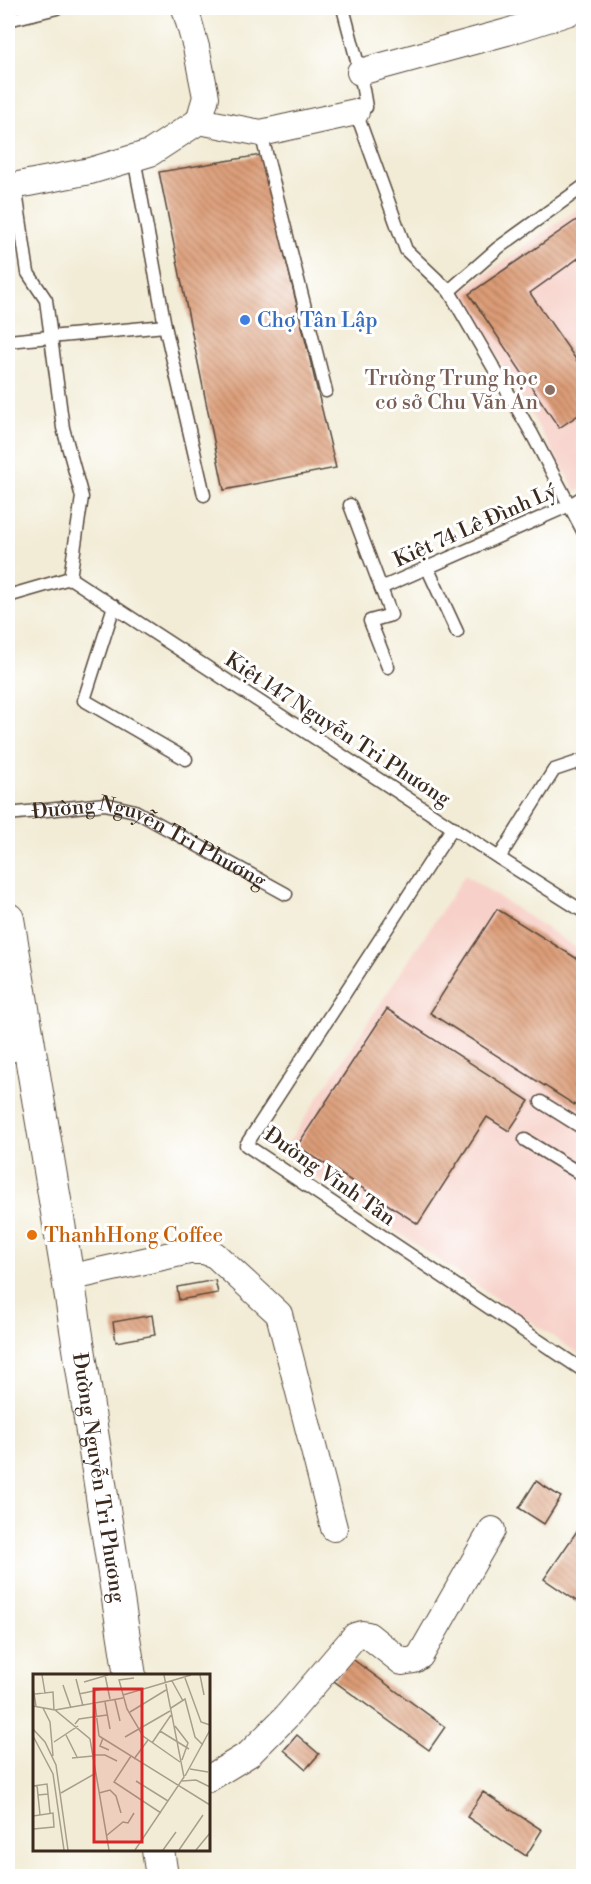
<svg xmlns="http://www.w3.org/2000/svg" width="591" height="1884" viewBox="0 0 591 1884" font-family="'Libre Bodoni',serif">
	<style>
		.built { fill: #f7d1c9 }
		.building { fill: url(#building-back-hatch) }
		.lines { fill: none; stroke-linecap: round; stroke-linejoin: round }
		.service-casing { stroke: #56473a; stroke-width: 15 }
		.minor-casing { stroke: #56473a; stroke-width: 28 }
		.tertiary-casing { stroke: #56473a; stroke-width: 34 }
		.service { stroke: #fff; stroke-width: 12 }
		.minor { stroke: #fff; stroke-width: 26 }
		.tertiary { stroke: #fff; stroke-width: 32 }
		.shop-dot { fill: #3f7fe0; stroke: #fff; stroke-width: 2 }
		.education-dot { fill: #8d6e63; stroke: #fff; stroke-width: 2 }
		.food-dot { fill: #e8710a; stroke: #fff; stroke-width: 2 }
		.labels { text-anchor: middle; stroke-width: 6; stroke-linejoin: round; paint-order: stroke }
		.shop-label { font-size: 21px; fill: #366cbe; stroke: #fff; text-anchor: start }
		.education-label { font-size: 21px; fill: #785e54; stroke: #fff; text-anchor: end }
		.street-label { font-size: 21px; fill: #3b2a1e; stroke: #fff }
		.food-label { font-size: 21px; fill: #c56008; stroke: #fff; text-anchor: start }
		.inset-road { fill: none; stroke: #a99e8c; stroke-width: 1.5 }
		.view { fill: #d62828; fill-opacity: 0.15; stroke: #d62828; stroke-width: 3 }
		.inset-edge { fill: none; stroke: #3b2a1e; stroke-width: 3 }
	</style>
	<defs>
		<pattern id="building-back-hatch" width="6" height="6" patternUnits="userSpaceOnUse" patternTransform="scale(1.5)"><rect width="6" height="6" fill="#db9b76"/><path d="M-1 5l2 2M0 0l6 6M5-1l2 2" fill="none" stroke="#b37f60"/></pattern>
	</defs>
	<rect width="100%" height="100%" fill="#fff"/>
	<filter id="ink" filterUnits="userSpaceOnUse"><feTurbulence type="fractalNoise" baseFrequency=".0167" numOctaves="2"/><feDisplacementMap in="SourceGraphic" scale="12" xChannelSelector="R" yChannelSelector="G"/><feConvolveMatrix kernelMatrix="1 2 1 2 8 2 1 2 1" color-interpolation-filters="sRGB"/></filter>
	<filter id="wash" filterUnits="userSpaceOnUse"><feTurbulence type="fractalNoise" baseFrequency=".008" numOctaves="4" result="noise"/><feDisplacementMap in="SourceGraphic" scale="24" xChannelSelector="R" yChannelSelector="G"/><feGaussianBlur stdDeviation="1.35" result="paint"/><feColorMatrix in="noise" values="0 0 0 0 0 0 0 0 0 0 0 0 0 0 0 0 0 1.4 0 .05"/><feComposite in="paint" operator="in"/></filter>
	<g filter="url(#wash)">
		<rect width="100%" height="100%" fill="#f2ecd6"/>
		<path class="built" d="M583,205L584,488L577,493L460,293Z
			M465,875L583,952V1357L281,1154Z"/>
		<g id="blocks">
			<path class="building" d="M261,155L336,468L224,490L159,172Z
				M584,215V254L530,293L584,371V411L559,428L469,294Z
				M497,909L584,963V1111L430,1013Z
				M387,1009L529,1101L509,1131L487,1117L418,1224L297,1146Z
				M215,1280L218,1293L179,1300L177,1287Z
				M152,1315L155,1335L116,1342L113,1322Z
				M536,1481L561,1497L544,1524L519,1508Z
				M577,1531L584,1535V1606L544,1579Z
				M351,1658L445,1727L429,1750L334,1681Z
				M297,1735L319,1754L306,1769L284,1750Z
				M483,1792L542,1830L526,1856L467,1817Z"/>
		</g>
	</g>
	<g filter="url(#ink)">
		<use href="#blocks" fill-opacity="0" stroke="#56473a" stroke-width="1.5"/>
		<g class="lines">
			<g class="service-casing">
				<g id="service">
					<path d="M343,8L360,72L366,107L356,112L406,250L449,291L532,434L584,533"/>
					<path d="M8,20L57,8"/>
					<path d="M261,133L326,391"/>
					<path d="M134,158L165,326L204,495"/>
					<path d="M15,185L28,273L46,300L63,428L82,497L70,578"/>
					<path d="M449,291L498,248L584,186"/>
					<path d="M8,341L165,326"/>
					<path d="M350,505L391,615L370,621L388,667"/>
					<path d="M427,567L457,632"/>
					<path d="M70,578L499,858L584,912"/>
					<path d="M381,588L570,505L584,496"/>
					<path d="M8,596L70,578"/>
					<path d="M114,606L84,700L186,759"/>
					<path id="s1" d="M8,814L105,804L135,811L286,894"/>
					<path d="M453,827L246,1145L584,1371"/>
					<path d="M499,858L554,770L584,760"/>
					<path d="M541,1102L584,1129"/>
					<path d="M525,1140L584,1176"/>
				</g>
			</g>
			<g class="minor-casing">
				<path id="minor" d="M360,72L507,32L582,8
					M199,121L261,133L356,112
					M8,187L90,171L150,153L199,121L206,97L196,47L185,8
					M8,1050L29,1038
					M68,1278L189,1251H204L215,1255L279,1314L334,1528
					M208,1779L249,1754L286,1717L355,1636L362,1634L368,1635L402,1662L414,1660L420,1656L492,1530"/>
			</g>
			<g class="tertiary-casing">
				<g id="tertiary">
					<path id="s2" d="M8,919L68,1278L130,1676"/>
					<path d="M158,1850L162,1876"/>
				</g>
			</g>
			<use href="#service" class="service"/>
			<use href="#minor" class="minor"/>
			<use href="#tertiary" class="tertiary"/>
		</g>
	</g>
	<circle class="shop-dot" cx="245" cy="320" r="6"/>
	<circle class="education-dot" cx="550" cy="390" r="6"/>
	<circle class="food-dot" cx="32" cy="1235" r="6"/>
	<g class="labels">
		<g class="shop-label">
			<text x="257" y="327">Chợ Tân Lập</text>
		</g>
		<g class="education-label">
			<text x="538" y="385">Trường Trung học<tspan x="538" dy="24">cơ sở Chu Văn An</tspan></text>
		</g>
		<g class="street-label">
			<text transform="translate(475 525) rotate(-24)" y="7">Kiệt 74 Lê Đình Lý</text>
			<text transform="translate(338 729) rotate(33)" y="7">Kiệt 147 Nguyễn Tri Phương</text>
			<text dy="7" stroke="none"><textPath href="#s1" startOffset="150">Đường Nguyễn Tri Phương</textPath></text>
			<text transform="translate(330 1176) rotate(35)" y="7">Đường Vĩnh Tân</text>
			<text dy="7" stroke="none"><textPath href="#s2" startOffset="566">Đường Nguyễn Tri Phương</textPath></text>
		</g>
		<g class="food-label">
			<text x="44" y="1242">ThanhHong Coffee</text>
		</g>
	</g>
	<g transform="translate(33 1674)">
		<rect width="177" height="177" fill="#f2ecd6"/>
		<path class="inset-road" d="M9,1L12,19M72,1L77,25M167,1L171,21M101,4L86,6L94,35L110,62L147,88M152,4L168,48L177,51M43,5L50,32M139,7L150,27M51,8L75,1M30,11L38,34M0,13L3,32M2,20L20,18L21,36M46,20L75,14M90,21L158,1M82,26L87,47M72,28L77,55M62,30L66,62M0,32L22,36L57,65L76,176M10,34L17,48L20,82M138,34L152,25L162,63L170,71M22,36L90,24M97,38L133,16M42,50L46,45L74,41M142,52L155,69L149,86M0,55L12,68L23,91L35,176M127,57L156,75M33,61L44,83M0,62L20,100L31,176M66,62L177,131M92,63L137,37M70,64L67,72L76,76M21,68L45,52M119,69L138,41M60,81H72L84,87M98,82L81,108L128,139M39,84L60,82M101,85L115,66M157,95L175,98M152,102L177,56M103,107L135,127M149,107L163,106L177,113M4,111L7,141M0,112L14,110L15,120M28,119L63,99M66,119L77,116L83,122L88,139M5,121L15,120L17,139M0,142L20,139L21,153L0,155M73,162L90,148L95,149L101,139M102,176L151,103L131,1M130,176L143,158M146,176L170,141M163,176L177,159"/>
		<path class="view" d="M61,15H109V168H61Z"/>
		<rect width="177" height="177" class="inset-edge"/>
	</g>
	<rect width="591" height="1884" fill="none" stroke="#fff" stroke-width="30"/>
</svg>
